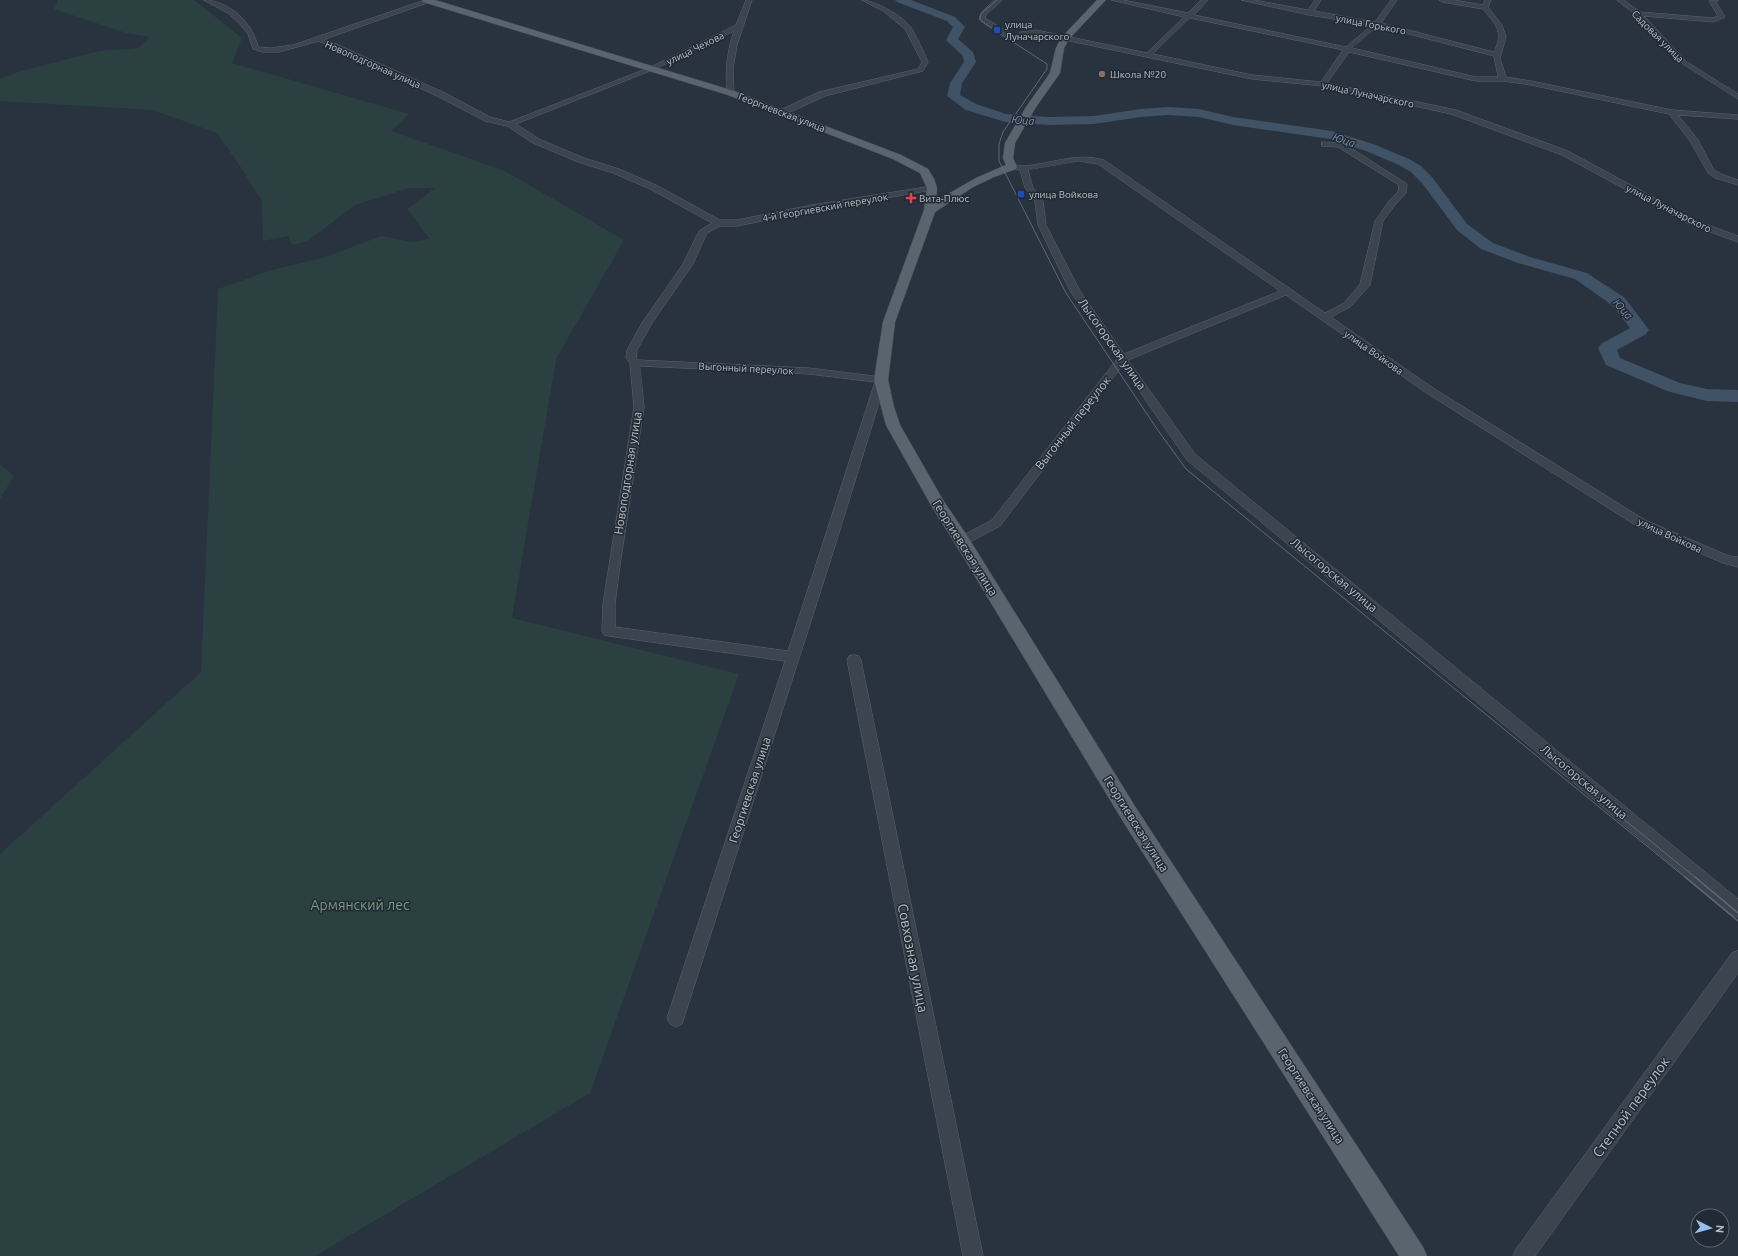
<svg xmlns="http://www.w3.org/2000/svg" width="1738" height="1256" viewBox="0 0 1738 1256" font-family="Ubuntu,sans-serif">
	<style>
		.green { fill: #2b4141 }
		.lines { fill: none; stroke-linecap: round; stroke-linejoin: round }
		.river { fill: #405266; fill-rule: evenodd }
		.minor-casing { stroke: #5a636c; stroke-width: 1 }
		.major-casing { stroke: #464e58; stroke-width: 1 }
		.minor { fill: #3c454f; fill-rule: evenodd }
		.major { fill: #5a646f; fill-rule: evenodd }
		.tram-far1 { stroke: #5f6975; stroke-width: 1 }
		.tram { stroke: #5f6975; stroke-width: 1.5 }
		.transit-dot { fill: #1a4fb4; stroke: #212a34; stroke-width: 1.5 }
		.education-dot { fill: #8d6e63; stroke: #212a34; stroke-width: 1.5 }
		.health-dot { fill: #e0444e; stroke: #212a34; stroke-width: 1.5 }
		.labels { text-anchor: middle; stroke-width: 3; stroke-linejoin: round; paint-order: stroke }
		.far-poi-label { font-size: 10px; fill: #b9c0c9; stroke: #212a34; text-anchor: start }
		.far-street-label { font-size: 10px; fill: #b9c0c9; stroke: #212a34 }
		.far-water-label { font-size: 11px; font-style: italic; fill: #7c92aa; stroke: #212a34 }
		.street-label { font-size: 12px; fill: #b9c0c9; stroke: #212a34 }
		.near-park-label { font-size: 14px; fill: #799d80; stroke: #212a34 }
		.near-street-label { font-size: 14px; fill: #b9c0c9; stroke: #212a34 }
	</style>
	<rect width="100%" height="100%" fill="#28333f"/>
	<path class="green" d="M58,0H194L242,38L232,63L409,114L391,131L505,171L624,240L556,359L512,618L739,674L590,1093L315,1256H0V854L201,672L218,289L272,270L323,258L381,236L411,242L430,239L407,209L435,188H409L355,205L308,241L292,245L288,236L263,241L262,201L238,163L217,133L153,110L0,101V79L18,72L99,51L139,48L149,37L126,33L54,9Z
		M0,464L14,476L0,499Z"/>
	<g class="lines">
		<path class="river" d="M895,0H911L955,17L965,27L958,39L973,52L976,62L962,83L960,95L976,104L1006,114L1049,117L1094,116L1141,109L1168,107L1199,109L1233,117L1332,131L1376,145L1409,159L1421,166L1432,177L1467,224L1493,243L1530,257L1587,273L1625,298L1649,330L1646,334L1617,350L1620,358L1680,383L1707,389L1738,390V402L1707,401L1667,391L1606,365L1598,348L1601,344L1630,328L1613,306L1575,279L1518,263L1481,249L1457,230L1422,183L1411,172L1399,165L1366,151L1330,139L1233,125L1199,117L1168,115L1141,117L1094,124L1049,125L1005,122L966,110L947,96L950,83L964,62L963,56L946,40L953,27L947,21L897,2Z"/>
		<g class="minor-casing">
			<path id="minor" d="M204,0C229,0 253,23 258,47L271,48L293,45L425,0H430V2L325,39L445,93L490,117L509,122L651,67L736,25L746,0H752L737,45L733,68L734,95H731L727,93C725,72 727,51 734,31L655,69L516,124L539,139L584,158L619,169L656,185L720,220H737L812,205L932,186L936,188L932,190L812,211L737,226H720L707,233L693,264L652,323L637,350L636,358L638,360L809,368L881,377L886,380L835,546L682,1024L676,1027L670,1024L667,1018L785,661L609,636L604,635L602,631L603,604L634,407L630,363L626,358L627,350L642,323L683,264L699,231L712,223L650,189L613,173L578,162L533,143L507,126L485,121L439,97L319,41L279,52H263L253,49L248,34L239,23L229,14ZM640,366L809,374L875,382L788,651L615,627V604L620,565L644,407Z
				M862,0C875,0 905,17 912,29C918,39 923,51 928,62L923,71L825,96L786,114H780V110L819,92L918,69L922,62L905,29L883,11Z
				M995,0H1002L986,15L985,18L1015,36L1021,32L1036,30L1147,53L1184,17L1111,0H1123L1188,13L1201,0H1208L1194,15L1346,47L1372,25L1309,15L1241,0H1254L1308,10L1315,0H1321L1314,11L1375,22L1391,0H1397L1381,23L1494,52C1504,31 1496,25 1483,9L1442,2L1439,0H1454L1483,5L1485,0H1491L1488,7L1502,25L1506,37L1500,58L1506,77L1531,81L1672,110L1738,115V119L1678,115L1698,140L1714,170L1721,174L1738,180V185L1715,178L1708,173L1690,141L1669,114L1531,85L1503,81H1476L1349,52L1327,83L1456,110L1568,151L1697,221L1738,236V242L1691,225L1562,155L1451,114L1323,86L1252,79L1036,34L1025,35L1017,40H1013L979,19L981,13ZM1190,18L1329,47L1343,50L1321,82L1252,75L1153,54ZM1378,26L1494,56L1498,77H1476L1352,48Z
				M1617,0H1624L1640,12L1713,18L1718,16L1709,1L1719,0L1716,2L1725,17L1714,22L1644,16L1687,62L1738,94V99L1683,64L1636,15Z
				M1322,142L1343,143L1407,184L1406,193L1395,205L1383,221L1370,285L1350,307L1331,317L1433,388L1645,520L1729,556L1738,557V567L1723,563L1637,526L1425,392L1286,295L1128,360L1195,454L1738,899V917L1732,915L1187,460L1122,366L1000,526L966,544L962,545L958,544L956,541L958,538L992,520L1117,359L1070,291L1038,225L1035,201L1025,188L1020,170L1011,169V165C1015,164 1019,166 1024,166C1051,164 1076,152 1104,160L1325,313L1344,303L1360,284L1375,221L1389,201L1398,192L1399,185L1338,147L1322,146ZM1079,161L1098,164L1280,291L1124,354L1080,291L1046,225L1043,201L1033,188L1028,170Z
				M854,655L859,656L861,660L983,1256H963L847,660L849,656Z
				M1738,951V973L1535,1256H1513L1516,1249L1732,953Z"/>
		</g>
		<g class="major-casing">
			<path id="major" d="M422,0H435L734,91L901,155L928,169L934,179L937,188L936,201L976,178L1006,165L1003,158L1005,143L1026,107L1050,73L1056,48L1061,38L1097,0H1106L1069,39L1064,48L1060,73L1036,107L1015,143L1013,158L1017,167L1016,169L994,177L973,187L935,212L895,322L888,380L894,407L900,425L943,500L968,537L1138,811L1423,1247L1427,1256H1399L1124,823L956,545L932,507L886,425L874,380L883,322L924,210L927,188L920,173L893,159L728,95L423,2Z"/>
		</g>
		<use href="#minor" class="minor"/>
		<use href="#major" class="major"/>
		<path class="tram-far1" d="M997,0L981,14L980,19L982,22L1047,64V69L1003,132L999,144V161L1066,293L1157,429L1186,469L1686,878
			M1584,787L1696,878"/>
		<path class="tram" d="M1685,877L1738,921
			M1695,877L1738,913"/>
	</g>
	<g class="transit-dot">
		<rect x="993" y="26" width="8" height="8" rx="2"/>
		<rect x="1017" y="190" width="8" height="8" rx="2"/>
	</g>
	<circle class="education-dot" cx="1102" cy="74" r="4"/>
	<path class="health-dot" d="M909 192h4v4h4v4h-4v4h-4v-4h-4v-4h4z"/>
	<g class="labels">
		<g class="far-poi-label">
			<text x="1005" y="28">улица<tspan x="1005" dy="12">Луначарского</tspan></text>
			<text x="1110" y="78">Школа №20</text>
			<text x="1029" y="198">улица Войкова</text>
			<text x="919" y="202">Вита-Плюс</text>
		</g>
		<g class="far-street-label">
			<text transform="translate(1371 24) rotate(11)" y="4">улица Горького</text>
			<text transform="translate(1658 36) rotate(45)" y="4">Садовая улица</text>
			<text transform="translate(695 48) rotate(-26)" y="4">улица Чехова</text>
			<text transform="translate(373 64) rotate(24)" y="4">Новоподгорная улица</text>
			<text transform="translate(1368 94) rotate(12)" y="4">улица Луначарского</text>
			<text transform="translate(782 112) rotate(21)" y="4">Георгиевская улица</text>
			<text transform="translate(825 207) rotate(-10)" y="4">4-й Георгиевский переулок</text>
			<text transform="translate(1669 208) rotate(27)" y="4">улица Луначарского</text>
			<text transform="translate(1374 352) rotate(35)" y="4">улица Войкова</text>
			<text transform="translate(746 368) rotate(3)" y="4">Выгонный переулок</text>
			<text transform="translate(1670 535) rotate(25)" y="4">улица Войкова</text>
		</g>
		<g class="far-water-label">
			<text transform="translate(1023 120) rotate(4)" y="4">Юца</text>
			<text transform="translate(1344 140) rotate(19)" y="4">Юца</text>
			<text transform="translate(1623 309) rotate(48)" y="4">Юца</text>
		</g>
		<g class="street-label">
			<text transform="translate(1112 344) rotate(55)" y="4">Лысогорская улица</text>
			<text transform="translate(1073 423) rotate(-52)" y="4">Выгонный переулок</text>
			<text transform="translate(628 473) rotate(-81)" y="4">Новоподгорная улица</text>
			<text transform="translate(965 548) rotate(58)" y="4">Георгиевская улица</text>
			<text transform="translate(1334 575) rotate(40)" y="4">Лысогорская улица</text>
			<text transform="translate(1584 782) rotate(40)" y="4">Лысогорская улица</text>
			<text transform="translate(750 790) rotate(-72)" y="4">Георгиевская улица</text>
			<text transform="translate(1136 824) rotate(58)" y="4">Георгиевская улица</text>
			<text transform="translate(1311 1096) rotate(57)" y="4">Георгиевская улица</text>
		</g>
		<g class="near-park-label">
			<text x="360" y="910">Армянский лес</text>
		</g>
		<g class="near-street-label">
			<text transform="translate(913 958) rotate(79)" y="5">Совхозная улица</text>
			<text transform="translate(1631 1107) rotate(-54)" y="5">Степной переулок</text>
		</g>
	</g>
	<g transform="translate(1710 1228) rotate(96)"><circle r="19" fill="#212a34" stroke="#5e6670"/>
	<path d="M0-3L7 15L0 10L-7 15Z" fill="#98beef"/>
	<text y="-6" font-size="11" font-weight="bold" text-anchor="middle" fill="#b9c0c9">N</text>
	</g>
</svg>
